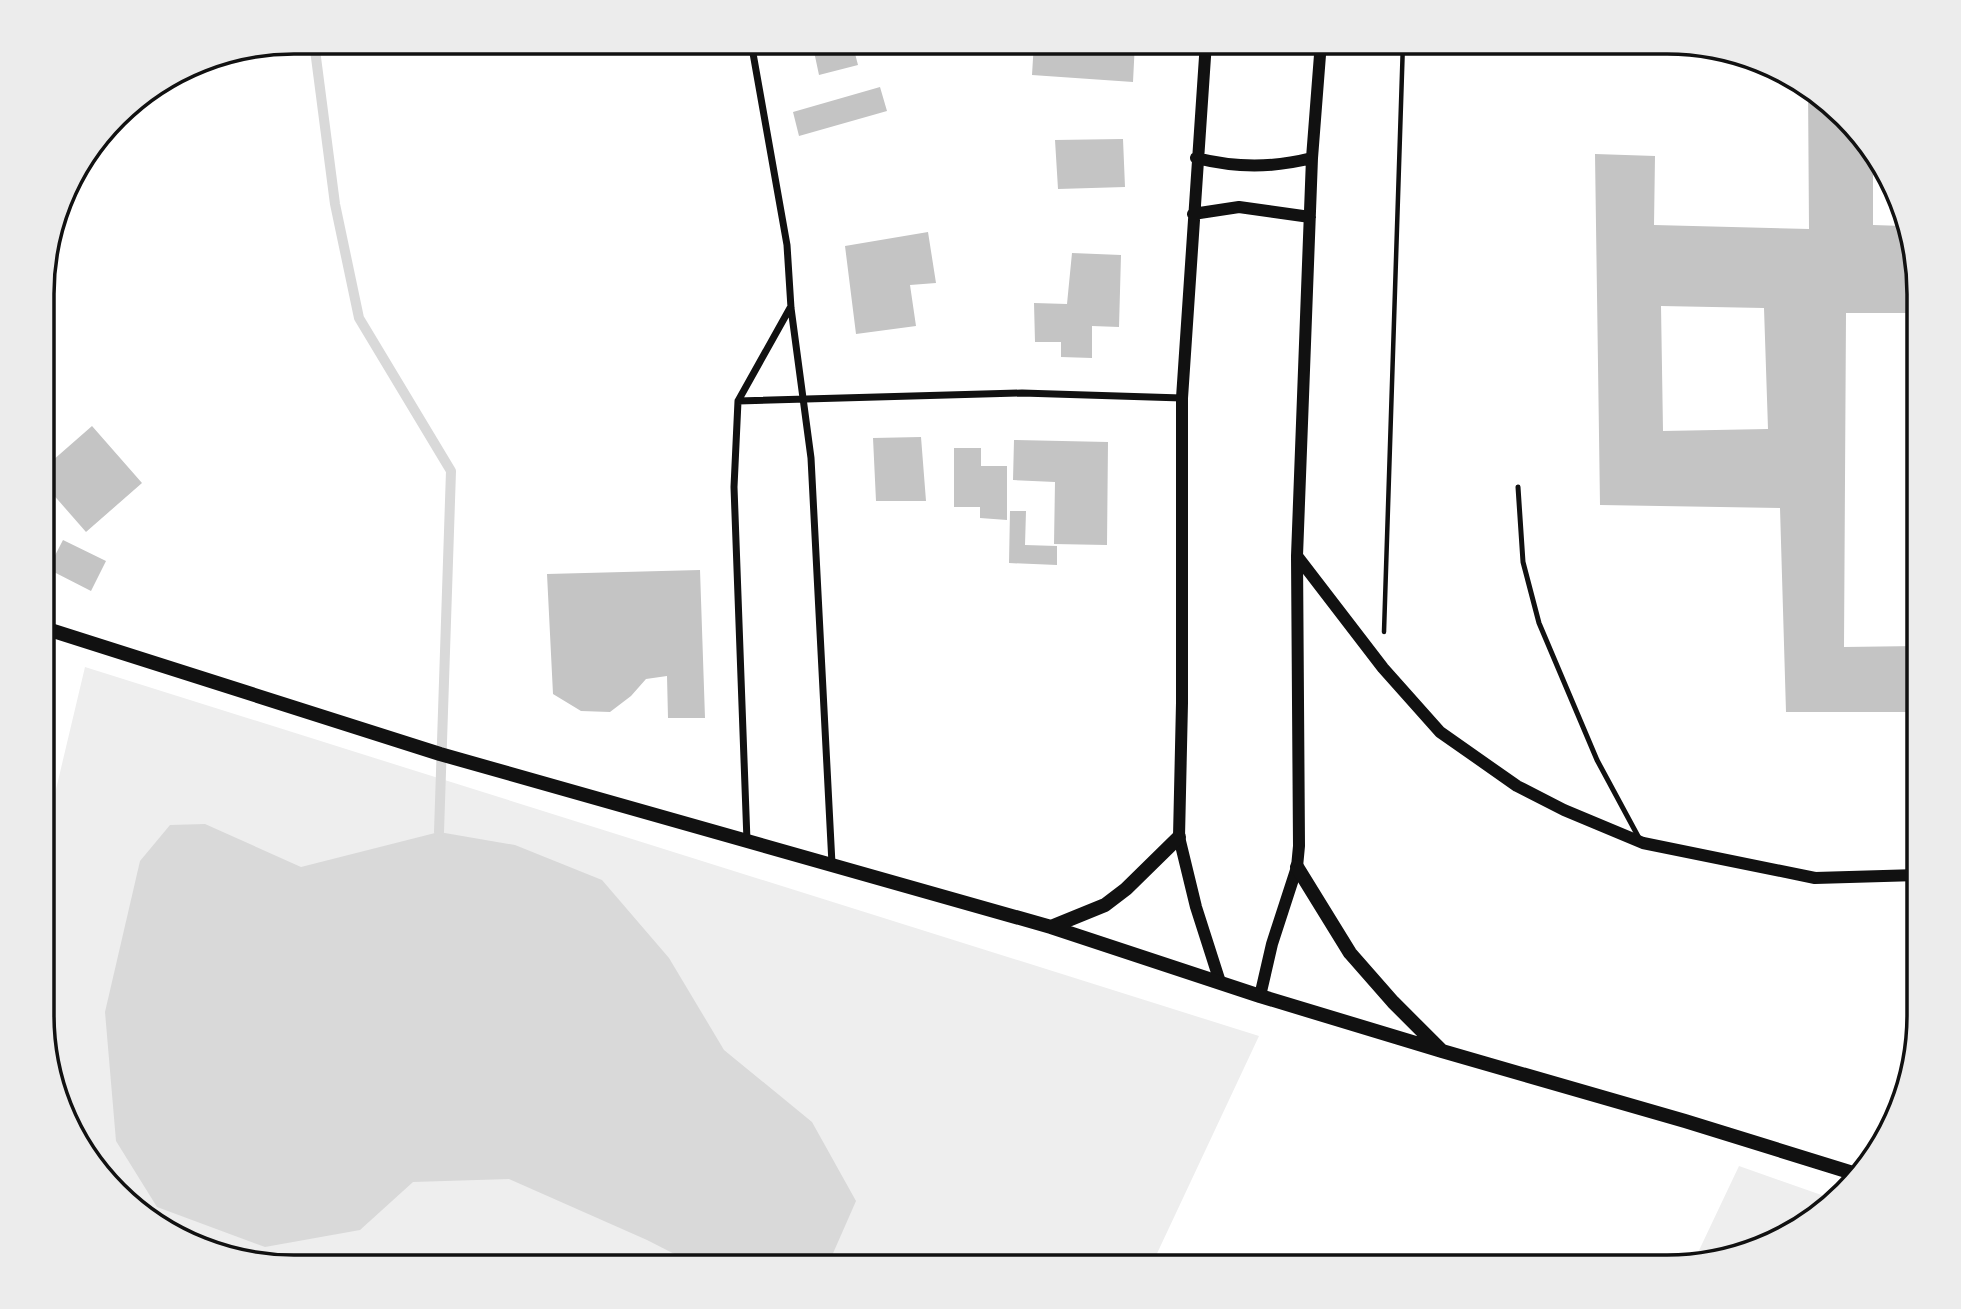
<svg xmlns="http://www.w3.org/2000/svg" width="1961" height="1309" viewBox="0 0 1961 1309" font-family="'Golos Text',sans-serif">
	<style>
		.green { fill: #eee }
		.water { fill: #d9d9d9 }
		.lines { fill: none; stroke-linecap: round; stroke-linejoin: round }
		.stream { stroke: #d9d9d9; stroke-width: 10 }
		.building { fill: #c4c4c4; fill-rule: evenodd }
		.path { stroke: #111; stroke-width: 4.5 }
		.service { stroke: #111; stroke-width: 5 }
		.minor { stroke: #111; stroke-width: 7 }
		.tertiary { stroke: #111; stroke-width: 12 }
		.secondary { stroke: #111; stroke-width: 14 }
		.rim { fill: none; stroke: #111; stroke-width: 3.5 }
	</style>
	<rect width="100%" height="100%" fill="#fff"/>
	<path class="green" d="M85,667L1259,1036L1153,1262L1157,1267H294L214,1254L154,1224L76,1141L44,1047V840Z
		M1739,1166L1830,1198L1792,1233L1693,1263Z"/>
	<path class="water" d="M205,824L301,867L439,832L515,845L602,880L669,958L724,1050L812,1122L856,1201L827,1267H700L647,1240L509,1179L413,1182L360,1230L265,1247L157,1207L116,1141L105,1012L140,861L170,825Z"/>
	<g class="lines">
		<path class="stream" d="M314,42L335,204L359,318L451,471L439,832"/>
	</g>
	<path class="building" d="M812,42H852L858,65L819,75Z
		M1034,42H1135L1133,82L1032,75Z
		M1808,85L1873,155V225L1903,226L1918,278V313H1846L1844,647L1918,646V712H1786L1780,508L1600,505L1595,154L1655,156L1654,225L1809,229ZM1661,306L1764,308L1768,429L1663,431Z
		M880,87L887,111L799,136L793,112Z
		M1123,139L1125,187L1058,189L1055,140Z
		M928,232L936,283L910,285L916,326L856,334L845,246Z
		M1072,253L1121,255L1119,327L1092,326V358L1061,357V342H1035L1034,303L1067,304Z
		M92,426L142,483L86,532L44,484V468Z
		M921,437L926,501H876L873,438Z
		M1014,440L1108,442L1107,545L1054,544L1055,482L1013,480Z
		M954,448H981V466H1007V520L980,518V507H954Z
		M1010,511H1026L1025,545L1057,546V565L1009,563Z
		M63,540L106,561L91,591L48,569Z
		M700,570L705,718H668L667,676L646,679L631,696L610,712L581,711L553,694L547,574Z"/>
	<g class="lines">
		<path class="path" d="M1384,632L1403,42"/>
		<path class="service" d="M1518,487L1523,562L1539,623L1597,760L1639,838"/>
		<path class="minor" d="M751,42L787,245L791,308L811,458L832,864
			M738,401L1022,393L1182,398
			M747,841L734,487L738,401L790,308"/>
		<path class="tertiary" d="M1206,42L1182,398V703L1179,837L1196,907L1220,982
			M1196,158C1237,168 1272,168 1312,158
			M1193,214L1239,207L1310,217
			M1297,556L1383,668L1440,732L1517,786L1564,810L1643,843L1815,878L1918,875
			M1260,996L1272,944L1297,867L1299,846L1297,556L1312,158L1321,42"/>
		<path class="secondary" d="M44,628L440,754L1051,927L1260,996L1442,1051L1685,1121L1856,1174
			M1297,867L1350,953L1393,1002L1441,1050
			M1051,927L1105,905L1126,889L1179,837"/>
	</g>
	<path d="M0 0H1961V1309H0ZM294 54H1667A240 240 0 0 1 1907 294V1015A240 240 0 0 1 1667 1255H294A240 240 0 0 1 54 1015V294A240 240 0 0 1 294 54Z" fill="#ececec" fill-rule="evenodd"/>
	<path class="rim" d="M294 54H1667A240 240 0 0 1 1907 294V1015A240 240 0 0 1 1667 1255H294A240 240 0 0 1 54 1015V294A240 240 0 0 1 294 54Z"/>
</svg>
